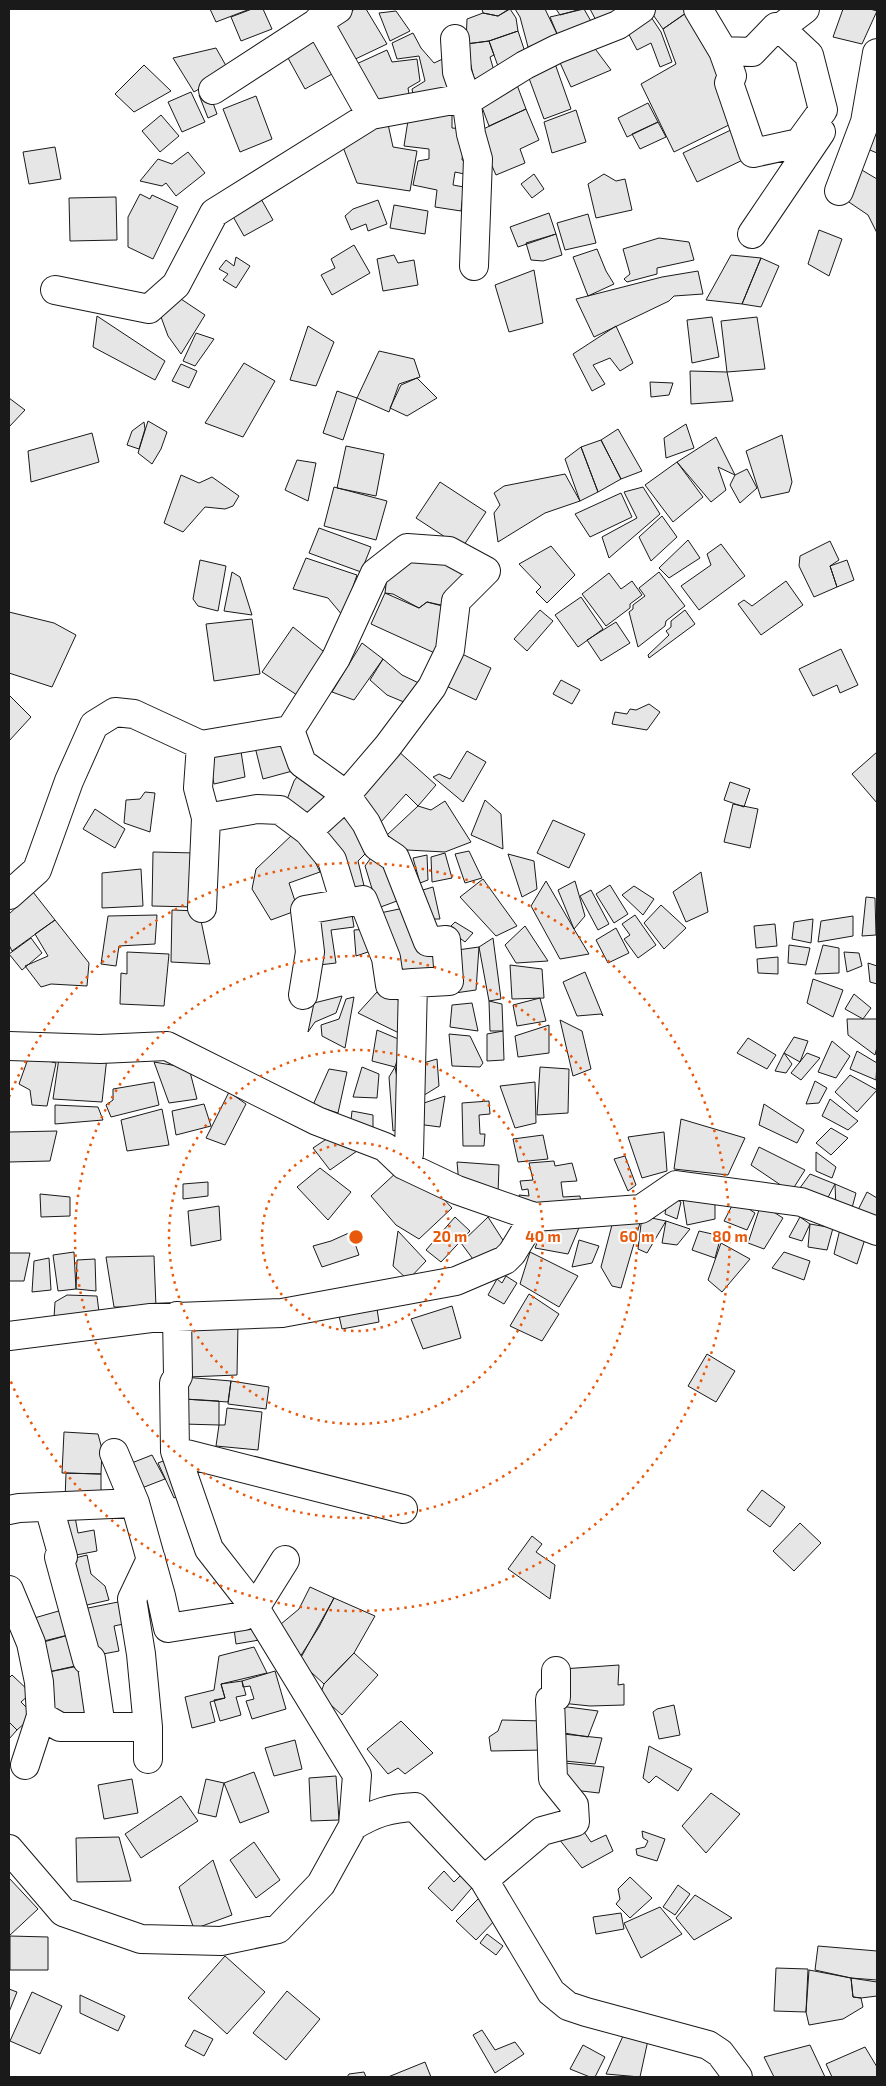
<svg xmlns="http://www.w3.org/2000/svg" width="886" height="2086" viewBox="0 0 886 2086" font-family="'Exo 2',sans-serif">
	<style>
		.building { fill: #e6e6e6; stroke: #1a1a1a }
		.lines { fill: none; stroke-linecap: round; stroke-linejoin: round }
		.minor-casing { stroke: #1a1a1a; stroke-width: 30 }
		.minor { stroke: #fff; stroke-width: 28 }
		.ring { fill: none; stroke: #e8590c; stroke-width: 2.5; stroke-dasharray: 2.5 5 }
		.centre { fill: #e8590c; stroke: #fff; stroke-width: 2.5 }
		.ring-label { font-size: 15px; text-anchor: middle; font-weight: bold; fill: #e8590c; stroke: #fff; stroke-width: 4; stroke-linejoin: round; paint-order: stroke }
	</style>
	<rect width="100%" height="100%" fill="#fff"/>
	<path class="building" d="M210,9H250L216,22Z
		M252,9H263L272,29L241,41L231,17Z
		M355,9H366L387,44L347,63L326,24Z
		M482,9H509L498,16L483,13Z
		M510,9L516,18L518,31L489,41L466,44L467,19L483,13L498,16Z
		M515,9H545L558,36L528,47L520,17Z
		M556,9H581L560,15Z
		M584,9L596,30L558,36L550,17Z
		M590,9H613L619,18L600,28Z
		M649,9H690V10L663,29Z
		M692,9L739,120L674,152L641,84L676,64L663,29Z
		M843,9H870L877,11L862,44L833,37Z
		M396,11L410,31L390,41L379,13Z
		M649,14L661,32L672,62L660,67L651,43L637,50L625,27Z
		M317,27L341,69L305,89L282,47Z
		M518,31L526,55L499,69L489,41Z
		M413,33L421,48L434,63L447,57L457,91L414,99L412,89L425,81L419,56L397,59L392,43Z
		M489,41L494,55L490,57L496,78L476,88L466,44Z
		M590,42L611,70L571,87L557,56Z
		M216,48L229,71L194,92L173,58Z
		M387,50L392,62L417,59L420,81L408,88L410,100L371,108L352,66Z
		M553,58L571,109L544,119L526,70Z
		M144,65L171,91L134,112L115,94Z
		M517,85L526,109L489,126L480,102Z
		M191,92L205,122L182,132L168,102Z
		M209,92L217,114L208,118L199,95Z
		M256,96L272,139L240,152L223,109Z
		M648,103L658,122L627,137L618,118Z
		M526,109L539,140L520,149L525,163L496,175L477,132Z
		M576,110L586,142L552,153L544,122Z
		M409,114H452V128L465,129L462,160L470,161L469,175L455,172L453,185L464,187L461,211L435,207L437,190L413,185L418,161L429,159V149L404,146Z
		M161,115L179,136L160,152L142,131Z
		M658,122L666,137L640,149L632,134Z
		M877,122V153L865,148Z
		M388,124L393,147L417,151L410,191L357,183L341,142Z
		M735,128L749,157L697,182L683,153Z
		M55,147L61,179L29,184L23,152Z
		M188,152L205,173L176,196L166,183L162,186L140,181L158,159L172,164Z
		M850,163L877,179V233L868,215L840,196Z
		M534,174L544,189L532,198L521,184Z
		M604,174L616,181L625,179L632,210L596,218L588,184Z
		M256,190L273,220L244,236L227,206Z
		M140,194L150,199L152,195L178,207L153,259L128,247V217Z
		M116,197L117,240L70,241L69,198Z
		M378,200L387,224L368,231L366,224L351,230L345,216L353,209Z
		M394,205L428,211L425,234L390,228Z
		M549,213L556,234L518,247L510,227Z
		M588,214L596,243L565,250L557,223Z
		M819,230L842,239L829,276L808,264Z
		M556,234L562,255L543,261L531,260L526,243Z
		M659,238L689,242L694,260L657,268V274L627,282L624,279L630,274L623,249Z
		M354,245L370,273L332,295L321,275L335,268L331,259Z
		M597,249L606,271L614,284L588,296L573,257Z
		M394,255L398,263L414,260L418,285L383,291L377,259Z
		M731,255L761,258L742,304L706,300Z
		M236,257L250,266L236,288L223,280L228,274L219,269L226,260L234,266Z
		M761,258L779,266L761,307L742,304Z
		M534,270L543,323L509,332L495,285Z
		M698,271L703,294L674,296L669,301L594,337L576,299L662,277Z
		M172,293L205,315L181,354L168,336L157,306Z
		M97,316L165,361L155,380L93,347Z
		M712,317L719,357L692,363L687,320Z
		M757,317L765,369L727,372L721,321Z
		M308,326L334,342L316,386L290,380Z
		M616,326L633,363L620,371L610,358L593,365L605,384L592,391L573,354Z
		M196,333L214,339L195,366L183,361Z
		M379,351L414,359L420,377L399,384L389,412L357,398Z
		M244,363L275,381L243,437L205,423Z
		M181,364L197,371L189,388L172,381Z
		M690,371L727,372L733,401L691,404Z
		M417,378L437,398L407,416L390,408L401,385Z
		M650,382L673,383L669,395L651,397Z
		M337,391L357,398L343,440L323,433Z
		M9,398L25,410L9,427Z
		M148,421L167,432L161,449L152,464L138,453Z
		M144,422L145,429L139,449L127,445L132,431Z
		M686,424L694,448L666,458L664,438Z
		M618,429L642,471L621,479L601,440Z
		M92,433L99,462L31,482L28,451Z
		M782,435L792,482L789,492L761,498L746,451Z
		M716,437L735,475L718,467L726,490L711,502L677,462Z
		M601,440L621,479L598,492L581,447Z
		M346,446L384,454L376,496L337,488Z
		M581,447L598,492L580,501L565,459Z
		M297,460L316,463L308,501L285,490Z
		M677,462L703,497L673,522L645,485Z
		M747,469L757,488L740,503L730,485L735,475Z
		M565,474L580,501L545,513L498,542L494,513L500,505L494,493L504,486Z
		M181,475L199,483L212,477L239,496L233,506L225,509L205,507L183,532L164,523Z
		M440,482L486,512L462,548L416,518Z
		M334,487L387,501L376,540L324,526Z
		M643,487L660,514L609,558L602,537L637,518L624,492Z
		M621,493L632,517L590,537L575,514Z
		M662,516L677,537L651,561L639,537Z
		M319,528L371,547L361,572L309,553Z
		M688,540L700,558L669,578L659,568Z
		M830,541L839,560L830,566L837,587L814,597L799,566L800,556Z
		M721,544L745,576L699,610L681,586L711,565L707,554Z
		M551,546L575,575L547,603L536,592L541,587L519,564Z
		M408,551L476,573L450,607L427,602L419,608L393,594L385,593L387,576Z
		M306,558L357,575L343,616L328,598L293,589Z
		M200,560L226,566L218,611L198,606L193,599Z
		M847,560L854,580L837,587L830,566Z
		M232,572L240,577L252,615L224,611Z
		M659,572L685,606L666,621L665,626L638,647L629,612L633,609V605L645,596L639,588Z
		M609,573L621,589L632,581L642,595L630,604V608L606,626L582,594Z
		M786,581L803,605L761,635L738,604L744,600L752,606Z
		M385,593L419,608L427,602L450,608L439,655L371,624Z
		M581,597L603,629L578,647L555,615Z
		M540,610L553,621L527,651L514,639Z
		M685,610L695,624L649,658L648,655L669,635L666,631L671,627V621Z
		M9,612L54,623L76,635L52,687L9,673Z
		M252,619L260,674L214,681L206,624Z
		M616,622L630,643L601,661L587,640Z
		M293,627L328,655L297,695L262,672Z
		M362,643L383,659L354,700L332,692Z
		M841,649L858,685L840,693L837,685L813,696L799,669Z
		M460,653L491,668L476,700L444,685Z
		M383,659L402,675L425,686L411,705L387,695L370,680Z
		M561,680L580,690L572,704L553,694Z
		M9,695L31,717L9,741Z
		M649,704L660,712L647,730L612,724L615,712L627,714L630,709L636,710Z
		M286,738L296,770L263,779L254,743Z
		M240,745L245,777L214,784L207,749Z
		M397,750L436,785L418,806L406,794L380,823L353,799Z
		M467,751L486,762L463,802L433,777L439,774L450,779Z
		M877,752V803L852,774Z
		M302,770L339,795L309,825L285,805L294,781Z
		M730,782L750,789L744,807L724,800Z
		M145,792L155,793L150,832L124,823L126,800L140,799Z
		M485,800L501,814L503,849L471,835Z
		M445,801L471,842L445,852L407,850L387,835L418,806L431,810Z
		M733,804L758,809L750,848L724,842Z
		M345,807L369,850L358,861L366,894L349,896L318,834Z
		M95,809L125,829L115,848L83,829Z
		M553,820L585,834L569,868L537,853Z
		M293,834L309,849L320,872L289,883L298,910L271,920L252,889L256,869Z
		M376,851L405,898L378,908L365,866Z
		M469,851L482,878L465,883L455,854Z
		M153,852L196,853L194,907L152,906Z
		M445,853L452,878L432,882L431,857Z
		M508,854L534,861L537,889L522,897Z
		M427,855L428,880L420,883L413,858Z
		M141,869L143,906L102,908V873Z
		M701,872L708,912L686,922L673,892Z
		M483,879L517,926L496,936L460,897Z
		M546,881L574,929L589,954L560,959L531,906Z
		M575,881L585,916L574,929L558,890Z
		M610,885L628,914L614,923L596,894Z
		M634,886L654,899L643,915L622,895Z
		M433,887L440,919H428L416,892Z
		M591,890L609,924L598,930L580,896Z
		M33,892L55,920L12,951L9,945V914Z
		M866,897L875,898L876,935L862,936Z
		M661,905L686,928L664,949L644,923Z
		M409,907L446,975L394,979L380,913Z
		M351,908L354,927L331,930L336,963L319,965L311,914Z
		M172,910L199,911L210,964L171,962Z
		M157,915L155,944L119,946L116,966L101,964L108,916Z
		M635,915L656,945L638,958L624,939L630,935L622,924Z
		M853,916V936L818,942L821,921Z
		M813,919L811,943L792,939L794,922Z
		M55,920L89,963L87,986L51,984L41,987L25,966L48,956L35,934Z
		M455,922L473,933L465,942L448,929Z
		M775,924L777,946L756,948L754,926Z
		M525,926L548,961L516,963L505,945Z
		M616,928L629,953L608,963L596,940Z
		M370,929L374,950L356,956L354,930Z
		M31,938L42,953L22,970L9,954Z
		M493,938L501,999L489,1001L479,947Z
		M789,945L810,948L806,965L788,963Z
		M823,945L839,948V973L815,974Z
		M479,947L476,990L455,993L450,951Z
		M127,952L169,954L164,1006L120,1004L121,973L127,974Z
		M844,952L859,953L862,966L847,972Z
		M778,957V974L758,973L757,959Z
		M868,963L877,966V984L870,982Z
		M510,965L542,969L544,998L512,999Z
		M585,972L603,1016L601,1014L577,1016L563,982Z
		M813,979L843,990L833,1017L807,1003Z
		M377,992L406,1003L401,1034L358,1013Z
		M854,994L871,1008L863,1019L845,1009Z
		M342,996L336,1013L315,1022L308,1032L314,1003Z
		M354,997L345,1048L322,1036L321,1025L339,1019L346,999Z
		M540,998L546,1021L517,1026L513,1005Z
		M489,1001L502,1004L503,1031H490Z
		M472,1003L478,1031L450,1027L452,1005Z
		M847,1019H877V1047L875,1055L848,1035Z
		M560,1020L582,1031L591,1069L573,1076Z
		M549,1025V1053L518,1057L515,1036Z
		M377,1030L403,1041L395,1067L372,1061Z
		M503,1031L504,1060L487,1061V1034Z
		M449,1034L470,1036L483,1063L480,1067L452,1066Z
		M794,1037L808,1041L800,1062L784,1053Z
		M748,1038L776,1055L767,1069L737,1053Z
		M832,1041L850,1056L836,1078L818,1072Z
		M857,1051L877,1063L876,1080L850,1069Z
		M784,1053L792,1064L786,1073L775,1071Z
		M807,1053L820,1058L801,1080L791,1073Z
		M29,1056L56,1063L47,1106L32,1105L30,1090L19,1084Z
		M107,1057L102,1102L53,1099L59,1058Z
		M437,1059L439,1086L421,1097L413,1066Z
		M154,1062L189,1068L197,1099L169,1103Z
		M362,1067L379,1074L377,1098L353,1097Z
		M395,1067L406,1126L393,1131L389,1077Z
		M540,1067L569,1069L568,1113L537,1115Z
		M329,1069L347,1072L338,1113L313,1105Z
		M850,1075L877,1090L857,1112L835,1092Z
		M815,1081L827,1088L819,1103L806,1104Z
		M154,1082L159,1105L111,1117L106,1105L113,1100V1089Z
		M535,1082L536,1123L515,1128L500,1086Z
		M229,1092L246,1104L225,1145L206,1138Z
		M445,1096L440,1127L417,1124L415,1106Z
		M830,1099L858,1121L848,1130L822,1116Z
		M489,1101L490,1114L479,1115L480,1134H485L484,1146H463L462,1103Z
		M204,1104L211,1126L176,1135L172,1111Z
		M764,1104L804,1130L797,1143L759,1125Z
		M55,1105L98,1107L103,1120L55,1124Z
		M162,1109L169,1145L127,1151L121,1120Z
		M352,1111L373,1115V1135L350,1129Z
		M681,1119L745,1138L728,1175L674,1169Z
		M831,1128L848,1138L831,1155L816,1143Z
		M57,1131L50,1161L9,1162V1132Z
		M664,1132L667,1171L642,1178L628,1137Z
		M334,1134L357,1151L330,1170L313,1148Z
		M543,1135L548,1159L518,1162L513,1139Z
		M759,1147L805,1170L791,1192L751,1165Z
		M816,1152L836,1167L832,1178L816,1171Z
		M625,1156L636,1185L628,1191L614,1159Z
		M554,1161L555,1166L572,1163L577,1181L561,1182L563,1197L580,1196L582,1209L521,1206L519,1195L529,1196L528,1189L522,1190L520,1181L533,1180L529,1163Z
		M457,1162L499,1165L498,1194L459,1184Z
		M320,1168L351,1192L328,1220L297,1187Z
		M398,1171L428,1182L452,1208L419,1239L396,1225L371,1196Z
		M810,1174L835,1184L824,1205L797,1192Z
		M208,1182V1196L183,1199V1184Z
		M835,1184L856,1193L852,1208L836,1209Z
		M867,1192L877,1198V1217L858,1210Z
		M40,1194L70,1197V1216L41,1217Z
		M668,1195L681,1202L677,1219L665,1214Z
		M715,1196V1219L687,1225L683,1200Z
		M735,1200L755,1213L747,1230L724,1221Z
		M761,1204L783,1218L764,1249L748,1243Z
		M219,1206L221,1240L191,1246L188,1211Z
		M642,1216L621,1288L612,1286L601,1267L613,1221Z
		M642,1216L666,1221L647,1253L638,1249Z
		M455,1217L470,1231L441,1262L426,1250Z
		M488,1217L508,1248L481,1270L461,1243Z
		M800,1217L810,1224L802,1241L789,1237Z
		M666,1221L690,1229L677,1245L662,1243Z
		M545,1223H581L568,1254L535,1248Z
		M810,1224L833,1228L827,1250L808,1247Z
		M840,1229L865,1239L857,1264L834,1254Z
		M398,1231L426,1261L408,1280L393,1266Z
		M699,1231L721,1236L715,1258L692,1250Z
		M351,1232L359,1255L322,1267L313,1246L331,1241Z
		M579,1240L599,1246L592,1263L572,1267Z
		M721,1243L750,1259L722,1292L708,1280Z
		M74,1252L76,1289L58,1291L53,1255Z
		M530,1252L578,1276L559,1307L520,1284Z
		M784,1252L810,1261L804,1280L772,1268Z
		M9,1253H30L24,1281H9Z
		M154,1256L156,1307H114L106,1257Z
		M49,1258L51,1290L32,1292L34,1261Z
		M95,1259L96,1291L76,1289L77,1260Z
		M506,1276L517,1283L504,1304L488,1295L497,1279L502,1283Z
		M529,1294L559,1314L542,1341L510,1326Z
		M67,1295L97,1296L100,1320L54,1318L55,1302Z
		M376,1302L379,1322L342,1329L337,1307Z
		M452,1306L461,1338L423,1349L411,1319Z
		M187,1323H238L237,1375L188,1377Z
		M707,1354L735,1371L716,1402L688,1386Z
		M184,1377L231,1381L228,1402L184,1399Z
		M231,1381L269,1387L266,1409L228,1404Z
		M184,1399L219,1401V1425L183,1424Z
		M227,1408L262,1412L258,1450L216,1446L219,1425H225Z
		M64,1432L98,1434L102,1449L101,1474L62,1473Z
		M152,1455L165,1479L134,1491L124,1466Z
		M171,1458L186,1493L174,1498L158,1463Z
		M66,1473L101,1474V1502L65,1500Z
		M762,1490L785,1507L770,1527L747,1510Z
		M58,1513L75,1517L78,1533L94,1530L97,1551L66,1557Z
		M800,1523L821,1543L794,1571L773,1551Z
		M532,1536L542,1544L536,1552L555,1565L550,1599L508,1569Z
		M87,1555L91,1574L105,1586L109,1600L78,1607L67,1560Z
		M310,1587L334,1598L319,1627L300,1657L275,1629L299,1609Z
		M334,1598L375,1616L354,1653L324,1684L299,1661Z
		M128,1600L133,1622L114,1626L119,1651L87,1657L78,1610Z
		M69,1608L76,1633L40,1643L24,1621Z
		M255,1612L271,1638L236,1644L233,1621Z
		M76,1633L84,1664L44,1673L36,1643Z
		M254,1647L267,1673L221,1684L225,1698L210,1702L215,1722L192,1728L185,1697L214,1690L219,1656Z
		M354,1653L378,1675L342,1715L320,1695L324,1684Z
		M88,1664L95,1720L46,1712L44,1673Z
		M619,1665L618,1685L624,1684V1705L590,1706L561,1703L562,1669Z
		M275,1671L286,1709L252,1719L246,1701L254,1699L250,1686L243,1687L242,1681Z
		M12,1675L31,1693L21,1702L34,1715L17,1730L9,1722V1678Z
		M242,1681L246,1695L236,1697L241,1715L220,1721L214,1700L225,1698L221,1684Z
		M674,1705L680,1735L659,1739L653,1712L657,1709Z
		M560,1706L598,1711L588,1737L558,1732Z
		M502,1720L545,1721V1750L491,1751L489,1737L498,1731Z
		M401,1721L433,1753L405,1774L398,1768L388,1774L367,1749Z
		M9,1722L17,1730L9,1739Z
		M563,1734L602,1738L595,1764L565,1761Z
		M295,1740L302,1769L274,1776L265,1748Z
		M649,1746L692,1769L678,1791L656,1776L649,1783L643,1778Z
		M565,1763L604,1767L599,1793L573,1790L566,1782Z
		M254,1772L269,1812L240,1823L224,1783Z
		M336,1776L339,1820L311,1821L309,1778Z
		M132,1779L138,1813L104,1819L98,1785Z
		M206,1779L224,1783L216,1817L198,1813Z
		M711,1793L740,1814L706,1853L682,1826Z
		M181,1796L198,1821L141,1858L125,1834Z
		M580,1826L591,1842L606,1835L613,1851L582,1868L555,1834Z
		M642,1831L665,1839L657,1861L637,1855L636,1849L645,1847L648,1841L643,1838Z
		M119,1837L131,1881L77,1882L76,1838Z
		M254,1842L280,1880L256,1898L230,1860Z
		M213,1860L232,1915L194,1929L179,1887Z
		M444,1871L454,1882L465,1871L476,1883L452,1911L428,1888Z
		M630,1877L652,1898L630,1918L616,1904L620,1899L618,1889Z
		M9,1878L38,1909L9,1936Z
		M678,1885L690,1894L675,1915L663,1907Z
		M695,1895L732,1918L694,1940L676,1918Z
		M480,1897L499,1916L476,1940L456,1921Z
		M660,1907L682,1934L641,1958L624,1923Z
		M621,1913L624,1929L596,1934L593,1917Z
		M487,1934L503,1946L496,1955L480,1943Z
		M10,1936L48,1937V1970H10Z
		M818,1946L877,1951V1980L851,1978L815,1970Z
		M225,1956L265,1992L227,2034L188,1998Z
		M776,1968L808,1969L806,2012L774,2011Z
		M809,1970L851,1978L853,1997L861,1998L863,2007L843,2019L809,2025L806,2012Z
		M851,1978L877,1982V1996L861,1998L853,1997Z
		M9,1989L17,1992L9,2012Z
		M287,1991L320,2019L286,2060L253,2033Z
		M32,1992L62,2006L40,2054L10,2041Z
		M80,1995L125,2016L118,2031L80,2013Z
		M194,2030L213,2039L204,2056L185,2046Z
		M482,2030L495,2050L515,2042L524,2054L495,2073L473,2035Z
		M623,2036L648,2040L640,2077L606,2074Z
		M583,2045L605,2057L595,2077H590L570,2069Z
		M810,2045L825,2077H774L764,2057Z
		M865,2047L877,2067V2077H832L826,2064Z
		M425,2062L431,2077H388Z
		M364,2072L366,2077H347L349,2074Z"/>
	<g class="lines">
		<g class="minor-casing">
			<path id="minor" d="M698,9L723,51L732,76L729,83L753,153L799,143L823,110L809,55L780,28L805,9
				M318,21L371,115
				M455,39L457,72L466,98L471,134L478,159L474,266
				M723,51L752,52L776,27L780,28
				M213,90L338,9
				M839,191L865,122L877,53
				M752,234L821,132
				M55,290L149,309L176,285L214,213L371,115L475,96L525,65L557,49L618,25L641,9
				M290,730L302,763L345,794L366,823L377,846L395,858L428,942L446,940L449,981L413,983
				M201,745L198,788L206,818L202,908
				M206,818L257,809L280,810L308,831L332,860L345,903L363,900L386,958L390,985L413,983L409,1154L404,1165
				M9,895L37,870L69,781L94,725L115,712L134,714L201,745L290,730L336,658L375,573L407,548L449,551L486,571L456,601L450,650L432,687L388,746L341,801L308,831
				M303,995L310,952L305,910L345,903
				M9,1046L100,1049L167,1046L317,1121L385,1147L404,1165L457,1190L534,1217
				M9,1336L151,1318L282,1313L456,1281L505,1260L512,1253L534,1217L641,1209L676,1185L801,1202L877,1231
				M175,1451L174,1383L178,1376L177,1316
				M114,1453L135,1503L161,1596L168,1628L244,1616L255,1608L285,1560
				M49,1507L63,1557H59L87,1660L91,1659L101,1727
				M9,1510L19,1508L135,1503
				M9,1590L31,1643L39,1682L41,1716L25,1765
				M41,1716L60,1727H148
				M148,1759V1727L141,1654L132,1599L151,1559
				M353,1826C374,1813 390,1808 415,1807L484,1880L551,1992L568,2006L586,2012L708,2045L720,2053L738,2077
				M9,1849L63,1912L141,1939L221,1941L278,1929L321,1884L353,1826L357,1775L255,1608L209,1549L175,1451L403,1509
				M484,1880L542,1831L575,1822L574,1805L553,1779L550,1700L556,1697V1671"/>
		</g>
		<use href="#minor" class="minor"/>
	</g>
	<g class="ring">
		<circle cx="356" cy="1237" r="94"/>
		<circle cx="356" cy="1237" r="187"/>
		<circle cx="356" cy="1237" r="281"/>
		<path d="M9 1097A374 374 0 1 1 9 1377"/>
	</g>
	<circle cx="356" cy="1237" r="8" class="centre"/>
	<g class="ring-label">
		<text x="450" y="1242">20 m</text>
		<text x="543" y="1242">40 m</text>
		<text x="637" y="1242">60 m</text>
		<text x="730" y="1242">80 m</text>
	</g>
	<rect width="886" height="2086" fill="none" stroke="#1a1a1a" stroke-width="20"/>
</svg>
